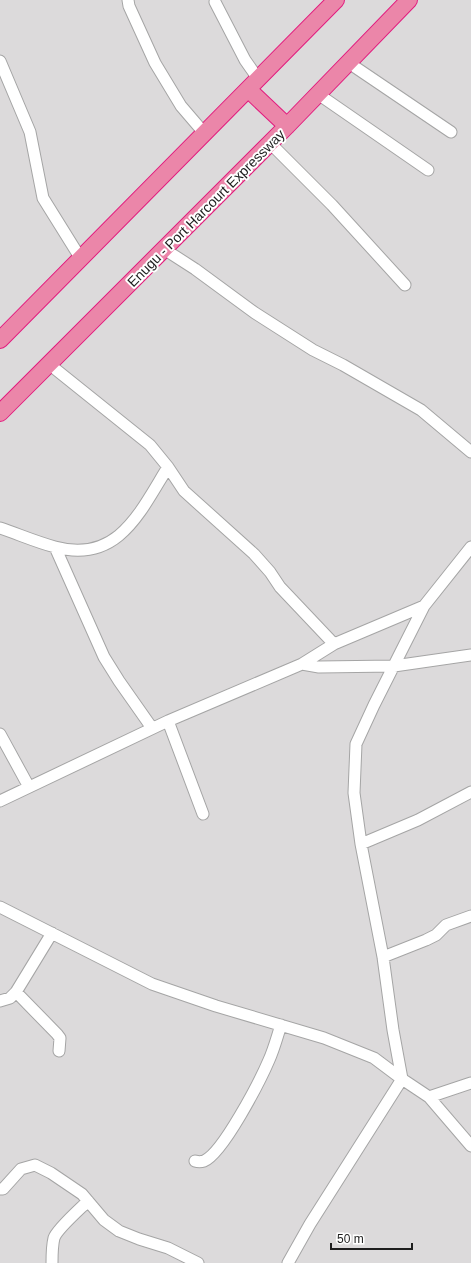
<svg xmlns="http://www.w3.org/2000/svg" width="471" height="1263" viewBox="0 0 471 1263" font-family="Arial,sans-serif">
	<style>
		.residential { fill: #dcdadb }
		.lines { fill: none; stroke-linecap: round; stroke-linejoin: round }
		.minor-casing { stroke: #a5a5a5; stroke-width: 13 }
		.highway-casing { stroke: #e21b7e; stroke-width: 18 }
		.minor { stroke: #fff; stroke-width: 11 }
		.highway { stroke: #eb86a9; stroke-width: 16 }
		.labels { text-anchor: middle; stroke-width: 4; stroke-linejoin: round; paint-order: stroke }
		.street-label { font-size: 14px; fill: #1e1e1e; stroke: #fff }
	</style>
	<rect width="100%" height="100%" fill="#efe9e3"/>
	<path class="residential" d="M0,0H471V1263H0Z"/>
	<g class="lines">
		<g class="minor-casing">
			<path id="minor" d="M128,0L129,6L155,63L181,106L205,134
				M215,2L245,60L259,80
				M0,61L30,132L43,198L81,259
				M349,63L451,132
				M318,94L428,170
				M270,143L332,205L405,285
				M164,249L195,269L255,313L313,350L343,365L421,410L471,452
				M49,364L150,445L168,467L184,491L254,554L270,572L280,587L334,644
				M0,528C18,534 36,542 55,547C118,564 140,512 168,467
				M55,547L104,657L119,681L152,728
				M302,664L319,667L394,666L471,655
				M168,721L203,814
				M0,734L29,787
				M0,801L168,721L302,664L334,644L424,606
				M361,844L418,820L471,792
				M0,907L152,984L216,1006L324,1038L374,1058L402,1079L429,1097L471,1146
				M383,957L426,940L436,935L446,925L471,916
				M16,992L57,1034L60,1038L59,1051
				M0,1001L10,998L16,992L52,933
				M429,1097L471,1083
				M195,1161C198,1162 201,1162 204,1161C223,1153 260,1081 269,1060C274,1049 277,1037 281,1025
				M0,1189H3L21,1169L35,1165L51,1173L82,1194L104,1220L119,1231L139,1239L168,1248L198,1263
				M52,1263C52,1255 52,1246 54,1238C57,1229 80,1209 88,1201
				M288,1263L310,1224L402,1079L393,1030L383,957L361,844L354,793L356,744L374,705L424,606L471,547"/>
		</g>
		<g class="highway-casing">
			<path id="highway" d="M249,90L287,126
				M0,340L336,0
				M0,413L287,126L409,0"/>
		</g>
		<use href="#minor" class="minor"/>
		<use href="#highway" class="highway"/>
	</g>
	<g class="labels">
		<g class="street-label">
			<text transform="translate(206 208) rotate(-45)" y="5">Enugu - Port Harcourt Expressway</text>
		</g>
	</g>
	<path d="M331 1243v6h81v-6" fill="none" stroke="#1e1e1e" stroke-width="2"/>
	<text x="337" y="1243" font-size="12" fill="#1e1e1e" stroke="#ffffff" stroke-width="3" paint-order="stroke">50 m</text>
</svg>
